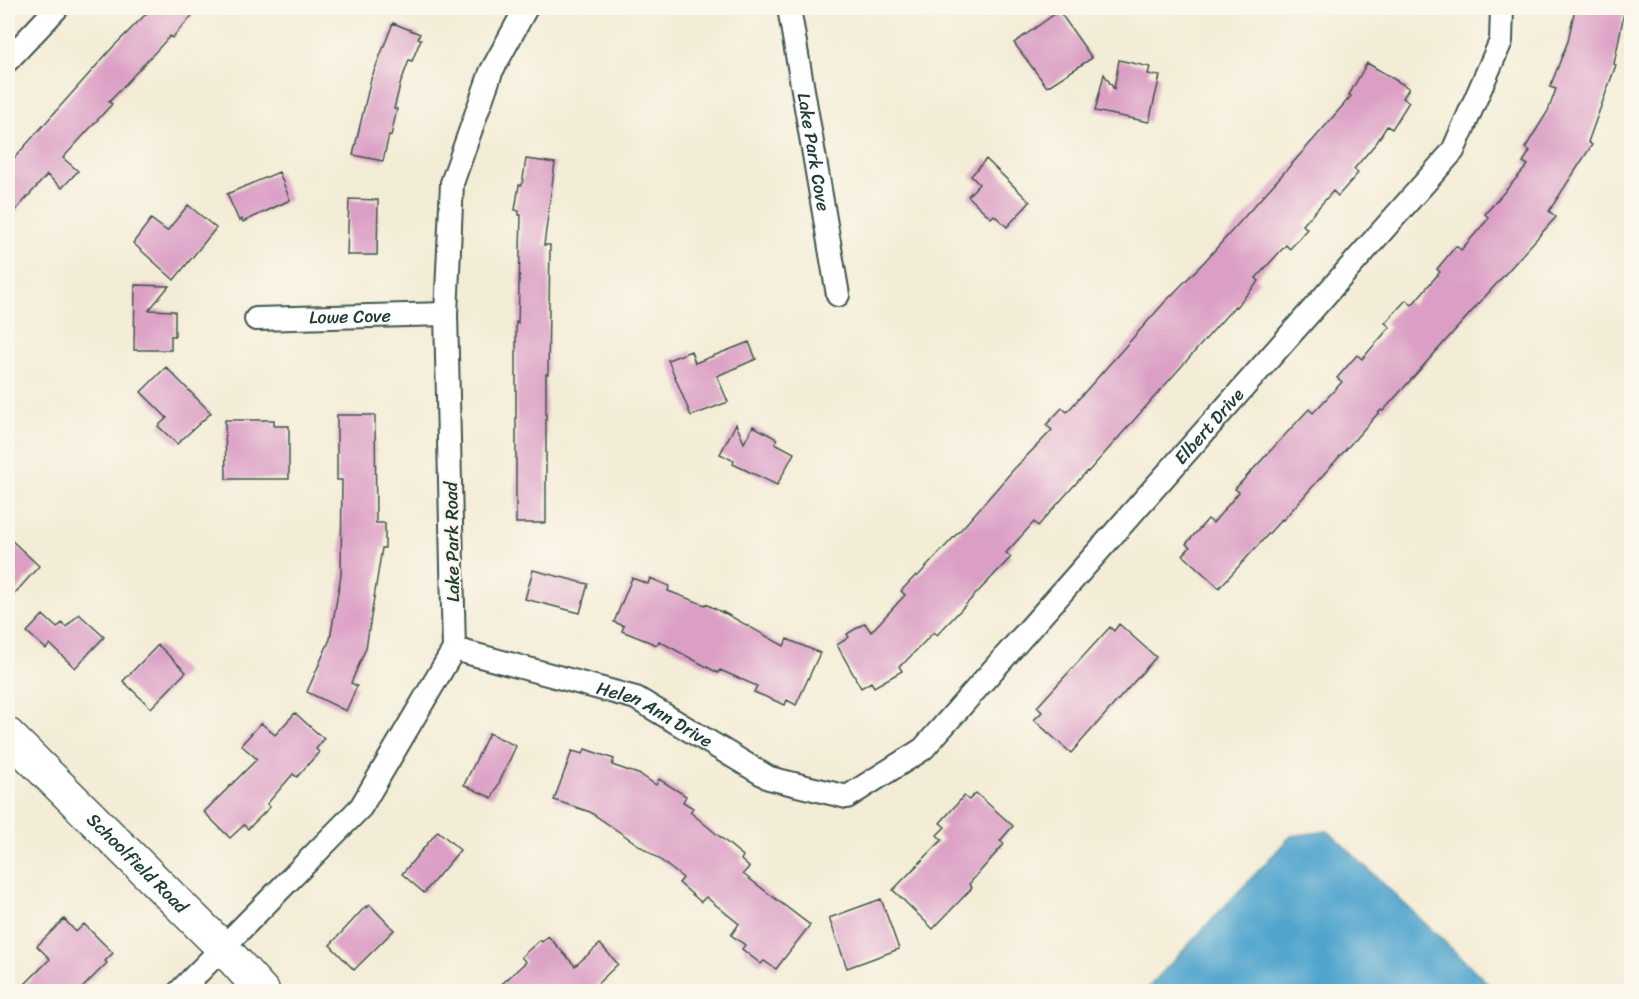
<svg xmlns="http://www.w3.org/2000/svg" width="1639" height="999" viewBox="0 0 1639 999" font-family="Sriracha,sans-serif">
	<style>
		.water { fill: #51a5cd; stroke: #387180; stroke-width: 1.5 }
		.building { fill: #db9fc5 }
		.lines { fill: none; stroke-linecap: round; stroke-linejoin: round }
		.street-casing { stroke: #3f574c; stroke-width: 26 }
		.secondary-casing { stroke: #3f574c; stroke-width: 36 }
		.street { stroke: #fff; stroke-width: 22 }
		.secondary { stroke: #fff; stroke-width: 33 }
		.labels { text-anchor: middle; stroke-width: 4.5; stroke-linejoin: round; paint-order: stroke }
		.street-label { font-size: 18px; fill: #1f3d34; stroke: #fbf7ec }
	</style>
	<rect width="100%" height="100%" fill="#fbf7ec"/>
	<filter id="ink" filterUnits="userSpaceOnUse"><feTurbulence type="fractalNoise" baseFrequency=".0167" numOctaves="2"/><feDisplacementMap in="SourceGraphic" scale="12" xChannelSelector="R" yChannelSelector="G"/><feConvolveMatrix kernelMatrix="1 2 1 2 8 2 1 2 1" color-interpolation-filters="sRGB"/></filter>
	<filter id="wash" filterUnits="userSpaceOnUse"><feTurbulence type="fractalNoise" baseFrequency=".008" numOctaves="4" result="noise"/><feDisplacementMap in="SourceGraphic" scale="24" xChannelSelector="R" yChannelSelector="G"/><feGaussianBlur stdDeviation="1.35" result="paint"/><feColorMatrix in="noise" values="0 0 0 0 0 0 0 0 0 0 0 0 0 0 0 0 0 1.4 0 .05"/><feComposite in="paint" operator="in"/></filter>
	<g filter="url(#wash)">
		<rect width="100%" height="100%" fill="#f3ecd6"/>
		<path class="water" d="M1328,831L1496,991H1145L1291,836Z"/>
		<g id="blocks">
			<path class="building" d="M152,8H199L172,38L170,36L109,102L112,104L63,158L78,171L62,188L47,175L8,219V165L112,48Z
				M1575,8H1625L1614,64L1616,65L1588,142L1592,145L1549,211L1556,217L1383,411L1381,410L1283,520L1282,519L1219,588L1183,555L1190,547L1186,544L1208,519L1213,523L1239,492L1235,489L1309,409L1313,413L1342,382L1337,378L1357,355L1362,359L1390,327L1385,323L1406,300L1412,305L1440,272L1437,269L1456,246L1461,250L1489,218L1485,214L1528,165L1523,162L1530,151L1525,148L1548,111L1556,89L1550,87L1568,41Z
				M1059,11L1092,58L1047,87L1014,43Z
				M393,23L420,34L418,38L421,39L412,61L409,60L400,85L394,109H397L391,136L389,135L383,161L353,155L371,79Z
				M1119,60L1150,67L1148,74L1160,76L1149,122L1095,111L1104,74L1114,89Z
				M1367,63L1409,88L1403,98L1409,102L1392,129L1387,126L1377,142L1354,169L1358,173L1338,196L1333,191L1303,225L1307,229L1290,249L1286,245L1256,278L1259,281L1236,307L1235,306L1088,472L1087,471L1038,526L1034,522L1006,553L1011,557L937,635L934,632L905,662L899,666L902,671L874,687L871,682L861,688L837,645L849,637L847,634L865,623L871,632L905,595L901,591L916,575L917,577L965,525L1014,469L1052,430L1046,425L1062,408L1067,412L1164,303L1205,261L1314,139L1351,96L1349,95Z
				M526,159L555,163L544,245H550L548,374H546V523H516V322L518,323L521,215H519V211L515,210L519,185H522Z
				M986,159L1030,202L1007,227L994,215L991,218L968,196L979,184L971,176Z
				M279,172L290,200L243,222L242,219L239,221L227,194Z
				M349,199L378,200L377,255H347Z
				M188,205L216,228L174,280L133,243L151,219L167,231Z
				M135,285L169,286L149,310L175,311V336H171V350H134Z
				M749,342L756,359L717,376L728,402L691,416L668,360L691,351L695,363Z
				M166,367L211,413L177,444L158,426L167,418L141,392Z
				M337,415H375L376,523H385V548H382L366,648L351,683L357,686L346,711L307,692L330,639L341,575L342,480H337Z
				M225,420H274V426H289V479H226Z
				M736,424L744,443L753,426L777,439L775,443L794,453L777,485L733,464L734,461L720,454Z
				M8,537L39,566L8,601Z
				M533,570L588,584L580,613L525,599Z
				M632,578L648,584L650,578L669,586L668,591L705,605L706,604L723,613V612L784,646L787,639L820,653L796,705L787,700L785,705L754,692L757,686L720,670L718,673L659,641L657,645L622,631L624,626L614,622Z
				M79,614L104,637L75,668L50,644L46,649L27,632L43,615L57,628L62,623L66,627Z
				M1119,624L1156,657L1071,753L1034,720L1042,712L1037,707L1110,627L1114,631Z
				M158,645L186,672L151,708L123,681Z
				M295,713L324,739L316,749L319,752L297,777L293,774L267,804L270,807L248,829L244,825L230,838L204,812L257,759L241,745L261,723L275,735Z
				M489,733L516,746L492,798L464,785Z
				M585,749L614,759L612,765L641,775L656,785L659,779L686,796L683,802L693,808L690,812L743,856L741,860L749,867L743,874L810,925L776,969L764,961L761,964L742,949L745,945L731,935L739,924L706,897L701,902L679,883L683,878L659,859L590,812L554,800L572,751L583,754Z
				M976,793L1013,826L1000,841L1004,844L969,884L972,888L933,929L893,890L942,840L937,835L945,827L940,823L964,796L969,800Z
				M438,831L460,850L424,893L402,874Z
				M881,899L899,949L847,968L829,918Z
				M370,905L394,930L354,970L330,945L366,906L367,908Z
				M64,919L76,932L84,924L113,953L105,961L107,963L78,992H17L50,959L37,946Z
				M548,936L575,966L600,944L618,964L589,992H493L526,962L521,957L540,940L542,942Z"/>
		</g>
	</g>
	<g filter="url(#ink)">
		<use href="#blocks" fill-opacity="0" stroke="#3f574c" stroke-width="1.5"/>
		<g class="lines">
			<g class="street-casing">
				<g id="street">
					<path id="s1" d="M789,8L838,295"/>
					<path d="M8,60L57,8"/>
					<path id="s2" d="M256,319L446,314"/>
					<path id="s3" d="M454,649L636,698L769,778L847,797L923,749L1453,151L1501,41L1502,8"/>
					<path d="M179,992L361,807L454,649L446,314L452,183L491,72L526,8"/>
				</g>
			</g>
			<g class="secondary-casing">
				<g id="secondary">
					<path id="s4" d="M8,735L223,948L263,992"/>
				</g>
			</g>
			<use href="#street" class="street"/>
			<use href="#secondary" class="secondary"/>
		</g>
	</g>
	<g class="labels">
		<g class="street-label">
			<text dy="6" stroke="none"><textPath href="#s1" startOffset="146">Lake Park Cove</textPath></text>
			<text dy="6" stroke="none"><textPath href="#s2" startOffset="94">Lowe Cove</textPath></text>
			<text dy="6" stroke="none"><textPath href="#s3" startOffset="945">Elbert Drive</textPath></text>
			<text transform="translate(452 542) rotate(-91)" y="6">Lake Park Road</text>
			<text dy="6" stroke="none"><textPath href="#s3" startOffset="212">Helen Ann Drive</textPath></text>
			<text dy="6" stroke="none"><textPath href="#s4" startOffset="182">Schoolfield Road</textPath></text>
		</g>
	</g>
	<rect width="1639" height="999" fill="none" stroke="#fbf7ec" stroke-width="30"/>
</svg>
